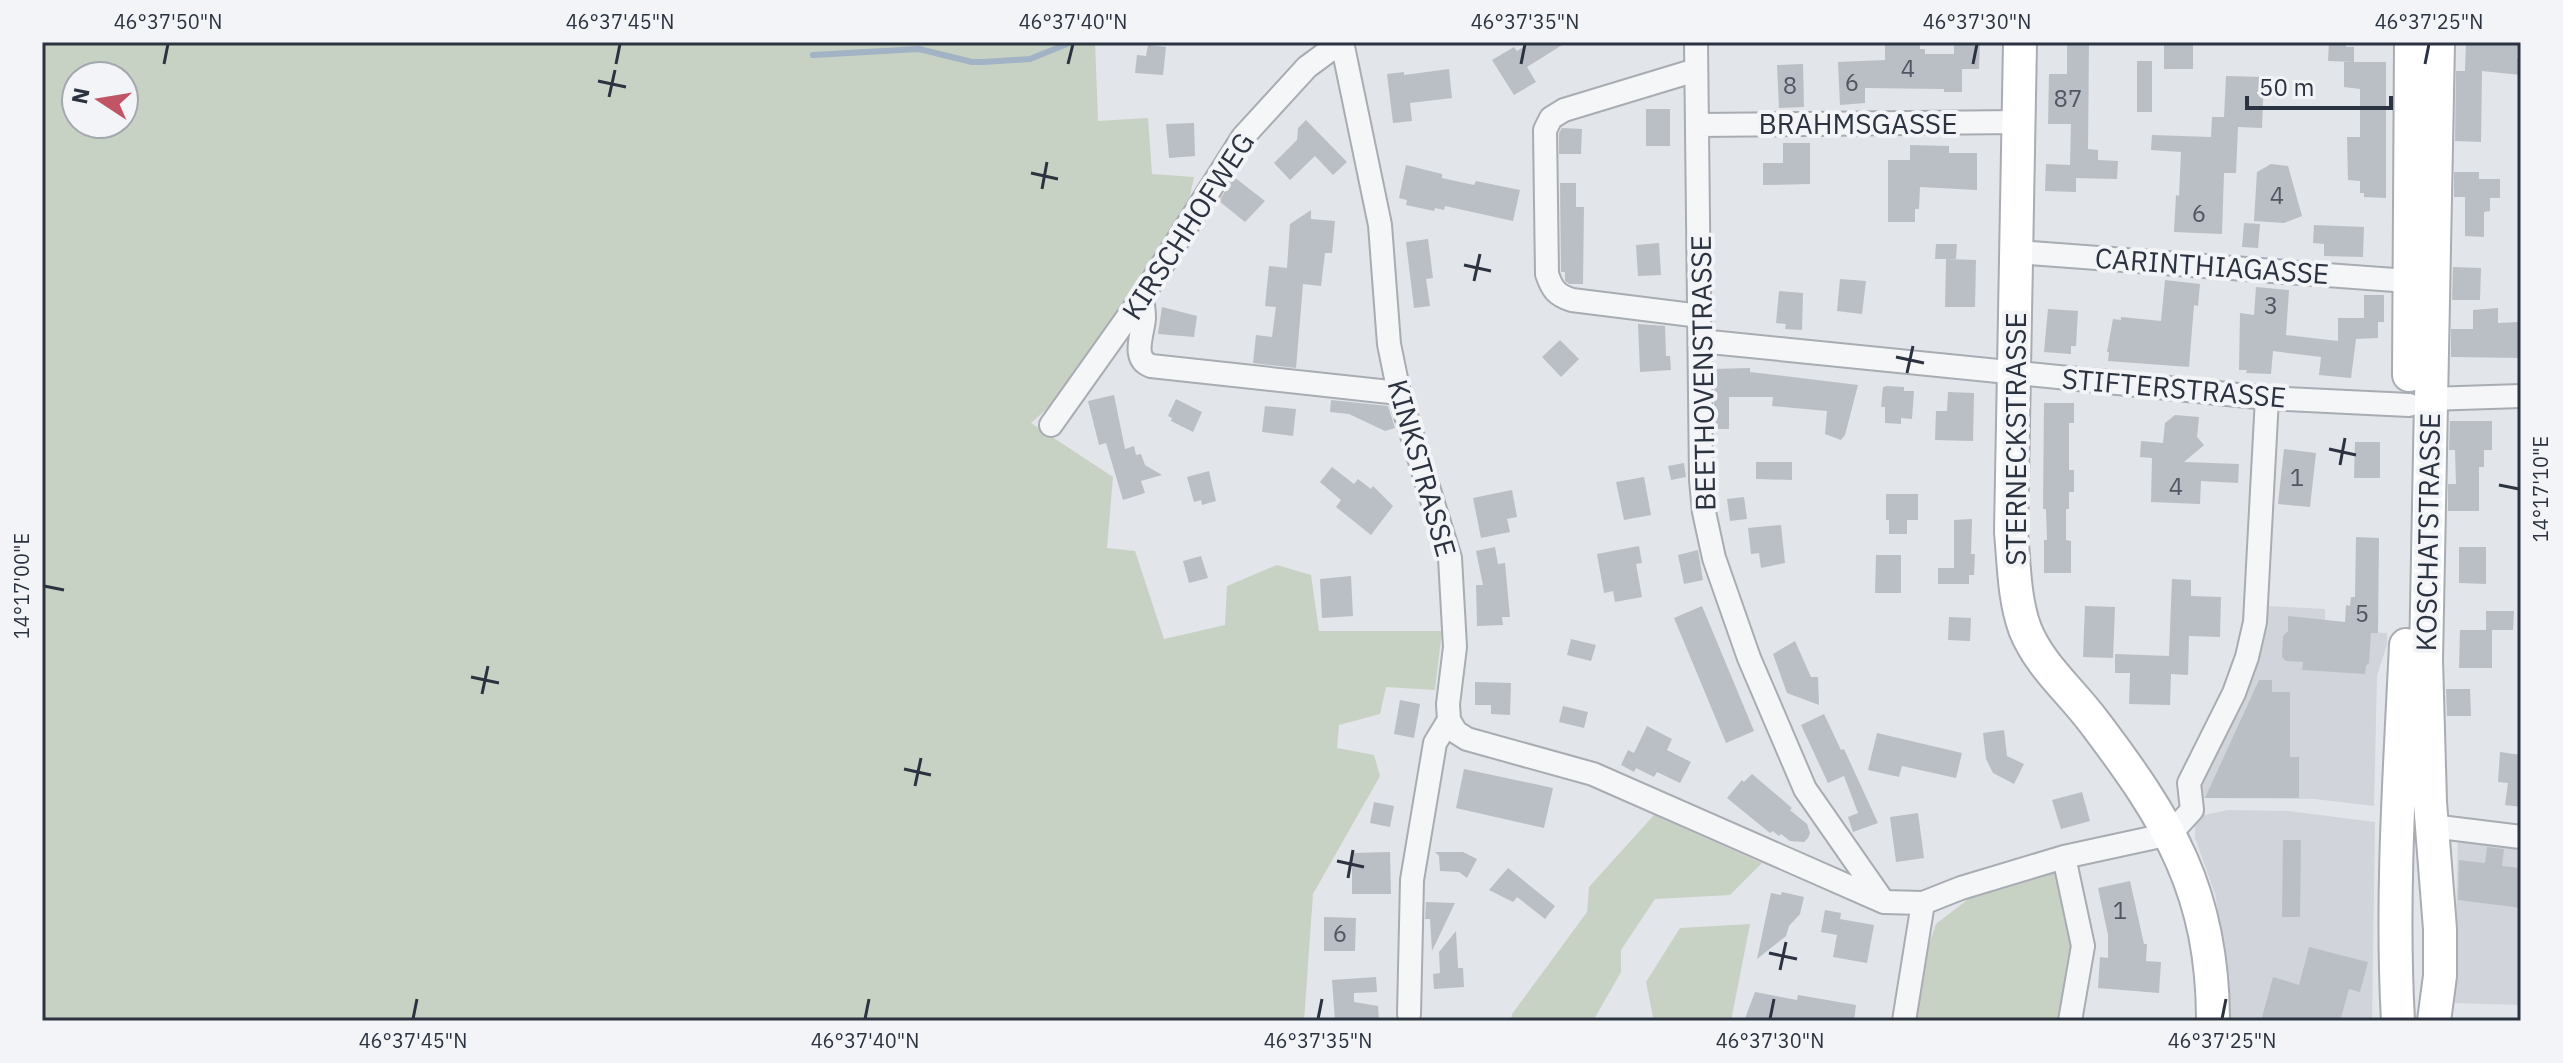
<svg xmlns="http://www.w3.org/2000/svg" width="2563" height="1063" viewBox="0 0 2563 1063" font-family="'IBM Plex Sans',sans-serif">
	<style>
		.built { fill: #d1d4db }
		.green { fill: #c8d2c4; fill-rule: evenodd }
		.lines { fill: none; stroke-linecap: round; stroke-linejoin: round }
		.stream { stroke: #a1b3c5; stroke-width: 6 }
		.building { fill: #babfc6 }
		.street-casing { stroke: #a8acb3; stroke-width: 26 }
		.secondary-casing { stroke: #a8acb3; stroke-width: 36 }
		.street { stroke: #f5f6f8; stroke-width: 22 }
		.secondary { stroke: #fff; stroke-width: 32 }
		.ticks { fill: none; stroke: #2c3340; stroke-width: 3 }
		.labels { text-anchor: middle; stroke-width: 8; stroke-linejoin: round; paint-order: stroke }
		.number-label { font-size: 24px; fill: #505662 }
		.street-label { font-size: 28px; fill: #2c3340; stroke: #f2f4f7 }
		.neatline { fill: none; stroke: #2c3340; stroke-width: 3 }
		.ticks-label { font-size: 20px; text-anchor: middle; fill: #2c3340 }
	</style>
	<rect width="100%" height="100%" fill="#e2e5e9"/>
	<path class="built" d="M2266,606L2325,609V630L2387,633V645L2377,676L2374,806L2315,799L2202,798L2196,789Z
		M2228,810L2288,811L2375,822L2372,1021H2227L2225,951L2215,894L2195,838V817Z
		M2458,835L2521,844V1005L2454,1003Z"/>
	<path class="green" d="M42,42H1095L1098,121L1148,118L1152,174L1194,177L1188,205L1135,293L1066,392L1031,423L1113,477L1107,548L1135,551L1164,639L1225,625L1227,586L1277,565L1311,575L1319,631H1442L1435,690L1386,687L1380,714L1339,725L1337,748L1374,755L1380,776L1313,894L1304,1021H42ZM76,76H124V124H76Z
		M1654,815L1762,863L1730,895L1655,899L1621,950V972L1593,1021H1511L1512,1014L1587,912L1589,887Z
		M2051,872L2057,874L2074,944L2062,1021H1914L1926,953L1936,924L1971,897L2029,876Z
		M1750,924L1731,1021H1657L1653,1017L1646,982L1680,928Z"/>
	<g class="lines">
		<path class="stream" d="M813,55L919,49L972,62H980
			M983,62L1030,59L1072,42"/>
	</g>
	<path class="building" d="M1531,42H1567L1527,67L1536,82L1514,95L1492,60L1514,47L1517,51Z
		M1885,42H1920V49H1925V54H1954V42H1980L1979,69H1962V92H1944V89L1865,88V103L1840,105L1838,62L1885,60Z
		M2067,42H2089L2088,149L2098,150V160L2118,161L2117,179L2076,178V192L2045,191L2046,164L2070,165L2071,124H2048L2049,74H2067Z
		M2164,42H2193V69H2164Z
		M2329,42H2346V47H2354V62L2328,61Z
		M2466,42H2518L2517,58H2521V75L2482,71L2481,142L2455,141L2456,71H2465Z
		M1148,45L1166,47L1163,75L1135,73L1137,55L1146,56Z
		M2137,61H2152V112H2137Z
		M2344,62H2386V198L2364,197V193H2360V181L2348,180L2347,137H2360V89L2344,87Z
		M1803,64L1804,107L1779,108L1777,65Z
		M1449,69L1452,98L1410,103L1412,121L1393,123L1387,74L1404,72V75Z
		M2226,76L2264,77L2262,128L2238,127L2236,173H2224L2222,234L2174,232L2176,195L2179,196L2181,152L2151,150L2152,135L2211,137L2212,117H2224Z
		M1646,109H1670V146H1646Z
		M1306,120L1347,162L1333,175L1315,156L1290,180L1274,163L1297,140L1298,128Z
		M1194,123L1195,156L1169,158L1166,124Z
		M1562,128L1582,129L1581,154H1559V133Z
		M1783,143H1810V184L1763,185V163H1783Z
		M1910,145L1949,146V153H1977V190L1920,187L1919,209H1915V222H1888V160H1910Z
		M2271,164L2288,166L2302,216L2284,223L2254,221L2257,172Z
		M1406,165L1442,174V178L1474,185L1476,181L1520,190L1513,221L1445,206L1444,210L1435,208L1434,211L1406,205L1407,200L1399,198Z
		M2454,172H2479V179H2500V198H2490V211L2484,212V237L2465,236V197H2454Z
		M1234,177L1265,201L1245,222L1219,201Z
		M1560,183H1576V207H1584L1583,284H1569L1565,281V272H1561Z
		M1311,210V219L1335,221L1332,253H1325L1321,286L1303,284L1296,368L1253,363L1256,335L1272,337L1276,307L1265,306L1269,266L1287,268L1290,224Z
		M2244,223L2260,224L2258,248L2242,247Z
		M2314,225L2364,227L2363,257L2324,256V244L2313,243Z
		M1428,239L1433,278L1426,279L1430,306L1414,308L1406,242Z
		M1659,243L1661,275L1638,276L1636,245Z
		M1936,244H1957L1956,259H1935Z
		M1946,259L1976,260L1975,307H1945Z
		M2453,267L2481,268L2480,300H2452Z
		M1840,279L1866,281L1862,314L1837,311Z
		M2165,280L2200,284L2198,306L2194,305L2189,367L2108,361L2109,352H2107L2113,319L2121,320V317L2161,321Z
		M2256,287L2289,290L2286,335L2338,341V318H2364V295H2384V322H2378V338L2356,339L2351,378L2319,375L2321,357L2273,351L2271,374L2246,373L2247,370H2239L2240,313L2254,315Z
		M1779,291L1803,293L1802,330L1785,329L1786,324L1776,323Z
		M1162,307L1197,316L1194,337L1158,334Z
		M2498,308V323L2520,322L2521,358L2451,357V329H2473V310Z
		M2048,309L2078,311L2076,346H2071V354L2044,352Z
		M1638,324L1665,326L1666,356H1670L1671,370L1640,372Z
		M1560,340L1579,359L1561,377L1542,357Z
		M1750,368V372L1858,385L1845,435L1841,440L1825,434L1827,411L1772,406L1773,397H1729V429H1714V369Z
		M1887,386L1904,387V391H1914L1912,419L1901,418V424L1885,423V407H1881L1883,387Z
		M1948,392L1974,393L1973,441L1935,440L1936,411H1947Z
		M1114,395L1125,449L1134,446L1136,455L1141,454L1145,465L1162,475L1141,481L1145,493L1123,500L1106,443L1099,445L1088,401Z
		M1176,399L1202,412L1193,432L1171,421L1172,418L1168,416Z
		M1331,400L1388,406L1395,428L1385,431L1349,414L1330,412Z
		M2044,403H2074V423H2069V470H2074V492H2069V509H2066V540L2071,541V573H2044V540H2047L2046,509H2043Z
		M1265,406L1296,409L1293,436L1262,432Z
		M2175,415L2199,417L2197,437L2204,445L2184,462L2239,464L2238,483L2201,481L2200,504L2151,502L2152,458L2140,457L2141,441L2163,443L2165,423Z
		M2450,421H2492V450H2484V467H2479V511H2448V484H2456L2455,450H2449Z
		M2355,442H2380V478H2354Z
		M2284,449L2316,453L2310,507L2278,504Z
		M1756,462H1792V480L1756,479Z
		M1684,463L1686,477L1671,480L1668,466Z
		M1332,467L1354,484L1358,479L1371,489L1373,486L1393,506L1371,535L1336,507L1341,500L1320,482Z
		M1209,471L1216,501L1202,505L1201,500L1194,502L1187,477Z
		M1644,477L1651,515L1624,520L1616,482Z
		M1512,490L1517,517L1507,519L1510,532L1481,538L1473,498Z
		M1886,494H1918V520H1907V534H1889V520H1886Z
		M1744,497L1747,519L1730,521L1727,499Z
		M1972,519L1971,554H1975L1974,575H1969V584H1938V568H1954V520Z
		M1781,525L1785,563L1761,568L1759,553L1751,554L1748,528Z
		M2356,537L2379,538L2378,633H2371L2369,663L2366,666L2365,674L2302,670L2303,662L2286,661L2282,657L2283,636L2288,631V616L2345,622L2346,605L2350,606L2351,597H2355Z
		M1639,546L1642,563L1636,564L1642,597L1615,602L1613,591L1604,593L1597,554Z
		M1495,547L1498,564L1505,563L1510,617H1502L1503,625L1477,626L1476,585H1483L1476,551Z
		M2459,547H2486V584L2459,583Z
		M1698,550L1703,580L1684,584L1678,555Z
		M1876,555H1901V593H1875Z
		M1201,556L1208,578L1189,583L1183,561Z
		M1351,576L1353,616L1322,618L1320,579Z
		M2172,579L2191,580V596L2221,597L2220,637L2189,636L2188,675L2171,674L2170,705L2129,704L2130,673H2115V654L2169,656Z
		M1702,606L1754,731L1726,743L1674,618Z
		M2085,606L2115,607L2113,658L2083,657Z
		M2486,611H2514L2513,630H2492V668H2459L2460,630H2486Z
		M1949,617L1971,618L1970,641L1948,640Z
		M1571,639L1596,645L1591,661L1567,655Z
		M1795,641L1811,677H1818L1819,705L1787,693L1773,654Z
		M2259,680H2272V692H2290V757H2299V798H2205Z
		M1475,682L1511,683L1510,715L1491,714V705H1475Z
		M2446,689H2470L2471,716H2447Z
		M1400,700L1420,704L1414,738L1394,734Z
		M1563,706L1588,712L1584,728L1559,722Z
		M1824,714L1841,750L1844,749L1878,823L1853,832L1848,817L1858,813L1844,776L1828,783L1801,725Z
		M1647,726L1672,739L1667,750L1691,762L1680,783L1657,772L1654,777L1636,768L1634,772L1621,765L1628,750L1634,753Z
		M2004,730L2007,756L2024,764L2014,784L1993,773L1986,759L1983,733Z
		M1877,733L1962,753L1956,778L1902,766L1899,777L1868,770Z
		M2500,752L2521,755V807L2505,805L2508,783L2498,782Z
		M1464,769L1553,788L1544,828L1456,808Z
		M1752,774L1792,808L1790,810L1807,824L1810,833L1808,838L1804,842L1790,841L1781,834L1779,836L1773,831L1770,833L1727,798L1742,780L1744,782Z
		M2082,792L2090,821L2061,829L2052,800Z
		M1374,802L1394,806L1390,827L1370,823Z
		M1918,813L1924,858L1896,862L1890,817Z
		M2283,840H2301L2300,917H2282Z
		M2487,847L2504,849L2502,866L2521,868V908L2458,900L2459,860L2485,863Z
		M1390,852L1391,894H1352V853Z
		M1435,852H1463L1477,859L1467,878L1459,872L1440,871L1439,856Z
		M1508,868L1555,906L1545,919L1517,897L1513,902L1489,890Z
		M2130,881L2144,944H2147L2146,961L2161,962L2159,993L2098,988L2100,957L2108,958V935L2098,888Z
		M1782,892L1804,897L1800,914L1789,926L1786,936L1757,959L1771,893L1781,895Z
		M1426,902L1455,903L1432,951L1430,919H1425Z
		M1825,910L1841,913L1840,919L1874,925L1867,963L1833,957L1837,935L1821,932Z
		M1324,917L1356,918L1355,951H1324Z
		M1456,931L1458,968H1463L1464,987L1434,989L1433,974L1440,973L1439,952Z
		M2309,947L2368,962L2360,992L2349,989L2340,1021H2261L2273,977L2299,985Z
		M1376,977L1377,992L1354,993V1002L1378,1006L1379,1021H1335L1332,980Z
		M1755,992L1797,1000L1798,995L1856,1005L1854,1021H1797L1782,1018V1021L1769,1019L1768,1021H1744Z"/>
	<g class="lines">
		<g class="street-casing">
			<path id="street" d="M1342,42L1380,225L1389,344L1399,393L1450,558L1455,647L1448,704L1449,720L1456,732L1467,739L1593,774L1884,902L1923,903L1961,888L2064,857L2170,834L2192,810L2189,783L2234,693L2247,657L2255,622L2267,398
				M1696,42L1701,480L1704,512L1714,558L1749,658L1805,789L1883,901
				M1696,70L1564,110L1551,118L1545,130L1547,274C1552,289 1556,295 1572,300L1700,316
				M1698,125L2019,122
				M2017,252L2408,281
				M1142,297C1143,304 1144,311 1144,318C1143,334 1131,359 1151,366L1399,393
				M1700,341L2267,398L2409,405
				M2429,399L2521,396
				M1051,425L1142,297L1243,137L1307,67L1341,42
				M2432,826L2521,837
				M2064,857L2083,946L2070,1021
				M1409,1014L1412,880L1435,743L1449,720
				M1904,1021L1923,903"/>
		</g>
		<g class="secondary-casing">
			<path id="secondary" d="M2020,42L2011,532C2014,564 2014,599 2025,629C2039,665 2071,691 2094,722C2169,821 2213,892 2213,1021
				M2409,375L2411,42
				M2398,1021C2391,896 2400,770 2406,645
				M2434,1021L2440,976V929L2430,802L2426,660L2438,42"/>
		</g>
		<use href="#street" class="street"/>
		<use href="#secondary" class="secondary"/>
	</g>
	<path class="ticks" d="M164,64L168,44M616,64L620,44M1068,64L1073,44M1521,64L1525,44M1973,64L1977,44M2425,64L2429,44M598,81L626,87M609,97L615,70M1031,173L1058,179M1042,189L1047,162M1464,265L1491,271M1474,281L1480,254M1896,357L1924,363M1907,373L1913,346M2329,449L2356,455M2340,465L2345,438M2499,485L2519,489M44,586L64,590M471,677L499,683M482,694L488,666M904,769L931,775M915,786L921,758M1337,861L1364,867M1348,878L1353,850M1769,953L1797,959M1780,970L1786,942M413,1019L417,999M865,1019L869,999M1318,1019L1322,999M1770,1019L1774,999M2222,1019L2226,999"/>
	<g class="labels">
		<g class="number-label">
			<text x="1908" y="77">4</text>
			<text x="1852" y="91">6</text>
			<text x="1790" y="94">8</text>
			<text x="2068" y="107">87</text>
			<text x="2277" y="204">4</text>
			<text x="2199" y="222">6</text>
			<text x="2271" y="314">3</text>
			<text x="2297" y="486">1</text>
			<text x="2176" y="495">4</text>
			<text x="2362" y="622">5</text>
			<text x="2120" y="919">1</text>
			<text x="1340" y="942">6</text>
		</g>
		<g class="street-label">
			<text x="1858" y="134">BRAHMSGASSE</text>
			<text transform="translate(1188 226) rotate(-57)" y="10">KIRSCHHOFWEG</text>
			<text transform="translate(2212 266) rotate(4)" y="10">CARINTHIAGASSE</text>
			<text transform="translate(1703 373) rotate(-91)" y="10">BEETHOVENSTRASSE</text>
			<text transform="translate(2174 388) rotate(5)" y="10">STIFTERSTRASSE</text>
			<text transform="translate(2016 439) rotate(-90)" y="10">STERNECKSTRASSE</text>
			<text transform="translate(1422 468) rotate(74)" y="10">KINKSTRASSE</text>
			<text transform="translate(2428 532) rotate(-89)" y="10">KOSCHATSTRASSE</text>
		</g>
	</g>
	<rect width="2563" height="1063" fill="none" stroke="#f2f4f7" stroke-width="88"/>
	<g transform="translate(100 100) rotate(282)"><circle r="38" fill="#f2f4f7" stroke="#a3a7ae" stroke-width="2"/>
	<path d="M0-6L14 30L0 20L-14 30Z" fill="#c15566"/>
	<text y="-12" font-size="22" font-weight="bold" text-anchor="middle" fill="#2c3340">N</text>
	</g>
	<path d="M2247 96v12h144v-12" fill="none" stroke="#2c3340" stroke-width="4"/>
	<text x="2259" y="96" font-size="24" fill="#2c3340" stroke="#f2f4f7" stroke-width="6" paint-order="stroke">50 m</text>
	<rect x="44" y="44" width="2475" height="975" class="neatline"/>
	<g class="ticks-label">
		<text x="168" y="29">46°37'50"N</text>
		<text x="620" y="29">46°37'45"N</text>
		<text x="1073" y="29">46°37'40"N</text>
		<text x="1525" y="29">46°37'35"N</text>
		<text x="1977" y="29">46°37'30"N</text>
		<text x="2429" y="29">46°37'25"N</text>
		<text transform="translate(2541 489) rotate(-90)" y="7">14°17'10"E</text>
		<text transform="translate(22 586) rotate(-90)" y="7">14°17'00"E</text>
		<text x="413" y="1048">46°37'45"N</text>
		<text x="865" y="1048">46°37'40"N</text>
		<text x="1318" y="1048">46°37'35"N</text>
		<text x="1770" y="1048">46°37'30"N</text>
		<text x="2222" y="1048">46°37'25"N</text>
	</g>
</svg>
